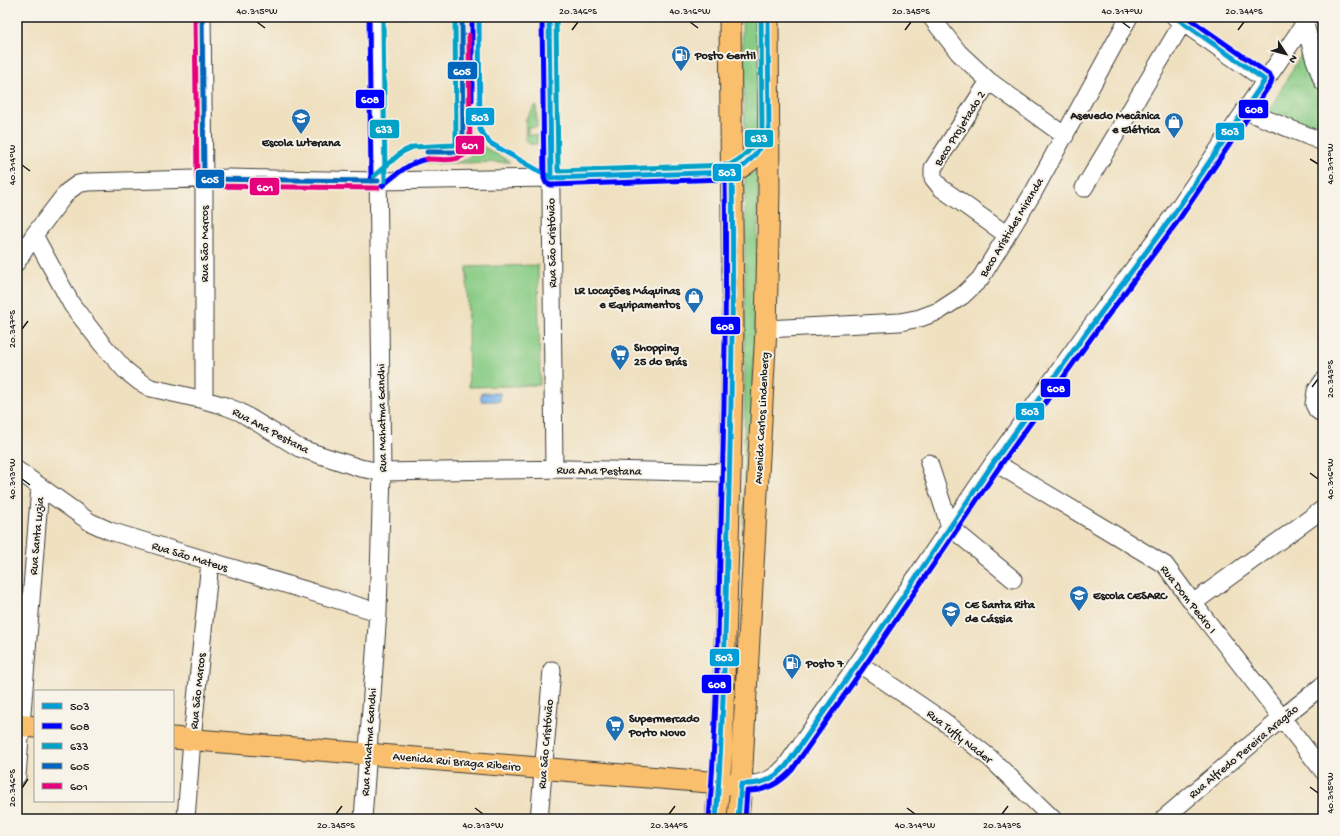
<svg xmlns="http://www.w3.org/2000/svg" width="1340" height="836" viewBox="0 0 1340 836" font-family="'Gochi Hand',sans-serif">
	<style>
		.green { fill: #89cc85; stroke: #527450 }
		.park { fill: url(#park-crowns); stroke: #527450 }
		.water { fill: url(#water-waves); stroke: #4e6a86 }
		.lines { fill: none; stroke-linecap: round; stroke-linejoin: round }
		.minor-casing { stroke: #3c3935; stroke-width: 19 }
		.major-casing { stroke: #3c3935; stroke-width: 23 }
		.minor { stroke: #fff; stroke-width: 17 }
		.major { stroke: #f9bf6d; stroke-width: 21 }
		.bus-1-casing { stroke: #f7f3e8; stroke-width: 8 }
		.bus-2-casing { stroke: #f7f3e8; stroke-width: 8 }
		.bus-3-casing { stroke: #f7f3e8; stroke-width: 8 }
		.bus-4-casing { stroke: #f7f3e8; stroke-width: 8 }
		.bus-5-casing { stroke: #f7f3e8; stroke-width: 8 }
		.bus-1 { stroke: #009ed6; stroke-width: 5 }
		.bus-2 { stroke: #00f; stroke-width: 5 }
		.bus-3 { stroke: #01a2c5; stroke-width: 5 }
		.bus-4 { stroke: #0065bd; stroke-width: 5 }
		.bus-5 { stroke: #e5007d; stroke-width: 5 }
		.ticks { fill: none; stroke: #1c1c1c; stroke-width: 1.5 }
		.labels { text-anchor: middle; stroke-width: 4; stroke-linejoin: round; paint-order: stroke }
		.poi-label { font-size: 12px; font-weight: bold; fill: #1c1c1c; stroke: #f7f3e8; text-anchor: start }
		.street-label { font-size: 12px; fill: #1c1c1c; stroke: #f7f3e8 }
		.line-badge { stroke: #f7f3e8; stroke-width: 1.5 }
		.badge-label { font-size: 11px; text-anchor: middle; font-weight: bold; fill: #fff }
		.neatline { fill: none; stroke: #1c1c1c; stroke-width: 1.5 }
		.ticks-label { font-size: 10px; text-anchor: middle; fill: #1c1c1c }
	</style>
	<defs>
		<pattern id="park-crowns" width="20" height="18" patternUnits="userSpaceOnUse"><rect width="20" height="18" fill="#89cc85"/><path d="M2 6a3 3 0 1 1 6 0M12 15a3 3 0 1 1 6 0" fill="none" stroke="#76af72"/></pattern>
		<pattern id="water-waves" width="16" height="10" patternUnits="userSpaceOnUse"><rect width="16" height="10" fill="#81b7f0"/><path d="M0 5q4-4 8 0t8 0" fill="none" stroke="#6f9dcd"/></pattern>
	</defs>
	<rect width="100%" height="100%" fill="#f7f3e8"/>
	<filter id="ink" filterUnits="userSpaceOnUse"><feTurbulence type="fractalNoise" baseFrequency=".025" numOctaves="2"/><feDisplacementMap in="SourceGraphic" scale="8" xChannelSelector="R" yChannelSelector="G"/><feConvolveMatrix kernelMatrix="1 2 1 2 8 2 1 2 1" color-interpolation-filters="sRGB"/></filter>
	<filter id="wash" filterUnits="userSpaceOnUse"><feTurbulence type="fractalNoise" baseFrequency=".012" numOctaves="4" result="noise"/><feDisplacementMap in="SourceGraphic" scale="16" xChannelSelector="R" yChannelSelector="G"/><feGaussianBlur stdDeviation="0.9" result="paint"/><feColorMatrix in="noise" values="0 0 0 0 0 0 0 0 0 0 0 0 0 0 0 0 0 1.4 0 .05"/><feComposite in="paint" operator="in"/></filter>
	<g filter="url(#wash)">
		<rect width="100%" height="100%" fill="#efe0c0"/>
		<path class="green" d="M742,17H758L760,132C756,137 750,138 745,134Z
			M536,105L537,127H528V135H537V144H530L525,140L526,118Z
			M472,137L482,146L510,162L408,164C425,147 451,176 472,154Z
			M759,170L748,587H744L745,177Z
			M538,265L540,385L469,387L467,267Z"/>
		<path class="park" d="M1306,46L1323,98V137L1267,114Z"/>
		<path class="water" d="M481,393H500V401H481Z"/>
	</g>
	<g filter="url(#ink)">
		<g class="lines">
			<g class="minor-casing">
				<path id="minor" d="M202,17L204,179V400
					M549,17L554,469
					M931,17L959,53L989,81L1065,136
					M1175,17L1265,80
					M1303,17L1314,57L1323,82
					M989,81L933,168V178L941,188L1007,235
					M1245,109L1251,113L1323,142
					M1084,188L1183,22
					M34,235L72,305L102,344L125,370L140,382L151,388L204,400L225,406L240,412L299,448L360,468L382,472L568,469L730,473
					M17,262L34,235L67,192L78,184L88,182L230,178L378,181L551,178L732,172
					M766,329L900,322L920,318L939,311L962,296L980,279L1033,193L1129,17
					M1323,381L1316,391L1314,404L1317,410L1323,414
					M994,462L1165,565L1193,603L1323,771
					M929,463L950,527L1013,579
					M17,470L90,522L110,531L378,612
					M1193,603L1323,509
					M858,663L942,720L990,758L1053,819
					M17,776L40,487
					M741,784C760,786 774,780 786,766L858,663L994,462L1086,333L1172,217L1309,17
					M186,819L192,739L210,562
					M363,819L378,612L382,472L376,17
					M539,819L552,670
					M1163,819L1282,718L1323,685"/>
			</g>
			<g class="major-casing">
				<path id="major" d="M732,172C752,162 759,153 769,135
					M17,725L35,727
					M173,738L733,784
					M716,819L722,748L730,473L733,326L730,17
					M738,819L741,784L766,329L769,191L768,17"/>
			</g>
			<use href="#minor" class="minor"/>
			<use href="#major" class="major"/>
			<g class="bus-1-casing">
				<path id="bus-1" d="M479,17L480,130L490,143L551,178
					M549,17L551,178
					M551,178L732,172L745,165L754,156L769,135L768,17
					M716,819C723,732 725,646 727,559C731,430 734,301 732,172
					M738,819L741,784C760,785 773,780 786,766L858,663L994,462L1086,333L1172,217L1265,80L1175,17"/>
			</g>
			<g class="bus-2-casing">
				<path id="bus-2" d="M369,17L371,181
					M472,17V100
					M542,17L544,178L546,183L551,185L725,179C727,306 724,432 720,558C718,645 716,732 709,818
					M382,186C397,174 409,162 428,159
					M745,819L747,791C766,791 779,784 792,770L864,667L1000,466L1092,337L1178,221L1271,83L1272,79L1270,75L1187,17"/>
			</g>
			<g class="bus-3-casing">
				<path id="bus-3" d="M383,17L385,181
					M556,17L558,171L730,165C745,157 754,147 762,133L761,17
					M374,176L402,152L413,147L454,145L456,144L455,17"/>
			</g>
			<g class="bus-4-casing">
				<path id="bus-4" d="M202,17L204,179L378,181
					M427,152H455L459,151L463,146L462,17"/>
			</g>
			<g class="bus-5-casing">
				<path id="bus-5" d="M195,17L197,179L199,184L204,186L378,188
					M427,159C443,159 461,164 470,148L469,35"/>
			</g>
			<use href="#bus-1" class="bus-1"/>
			<use href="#bus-2" class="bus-2"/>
			<use href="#bus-3" class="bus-3"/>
			<use href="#bus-4" class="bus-4"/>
			<use href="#bus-5" class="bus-5"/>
		</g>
	</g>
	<path class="ticks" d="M257,22L265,28M690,22L698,28M1122,22L1130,28M572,30L578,22M905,30L911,22M1238,30L1244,22M1310,159L1318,164M22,165L30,171M22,329L28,321M1312,387L1318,379M1310,473L1318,479M22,479L30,485M1310,787L1318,793M22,788L28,779M475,808L483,814M907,808L915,814M336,814L342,806M669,814L675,806M1002,814L1008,806"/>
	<defs>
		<g id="fuel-pin" transform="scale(1)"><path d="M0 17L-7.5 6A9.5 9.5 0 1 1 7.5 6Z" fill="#1f6fb2" stroke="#f7f3e8"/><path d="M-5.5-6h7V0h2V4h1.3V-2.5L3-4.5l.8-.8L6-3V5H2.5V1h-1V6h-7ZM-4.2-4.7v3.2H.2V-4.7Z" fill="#fff"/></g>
		<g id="school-pin" transform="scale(1)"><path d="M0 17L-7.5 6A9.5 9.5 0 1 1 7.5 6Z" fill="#1f6fb2" stroke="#f7f3e8"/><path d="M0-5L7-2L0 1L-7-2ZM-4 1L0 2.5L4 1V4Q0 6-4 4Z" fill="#fff"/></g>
		<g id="shop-pin" transform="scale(1)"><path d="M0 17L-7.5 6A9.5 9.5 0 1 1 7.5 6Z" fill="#1f6fb2" stroke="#f7f3e8"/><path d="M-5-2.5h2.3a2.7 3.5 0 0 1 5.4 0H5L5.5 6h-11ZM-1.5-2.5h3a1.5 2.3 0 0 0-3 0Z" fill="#fff"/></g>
		<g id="supermarket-pin" transform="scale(1)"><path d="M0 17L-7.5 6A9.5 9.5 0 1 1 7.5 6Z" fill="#1f6fb2" stroke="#f7f3e8"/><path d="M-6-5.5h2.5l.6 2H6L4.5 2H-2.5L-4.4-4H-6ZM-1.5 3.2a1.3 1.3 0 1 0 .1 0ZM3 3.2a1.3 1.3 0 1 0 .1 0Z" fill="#fff"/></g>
	</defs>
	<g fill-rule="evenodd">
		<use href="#fuel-pin" x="681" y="55"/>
		<use href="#school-pin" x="301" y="118"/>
		<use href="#shop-pin" x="1174" y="122"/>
		<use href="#shop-pin" x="694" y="297"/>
		<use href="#supermarket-pin" x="620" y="354"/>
		<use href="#school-pin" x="1079" y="595"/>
		<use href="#school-pin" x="951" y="611"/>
		<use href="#fuel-pin" x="792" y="663"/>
		<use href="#supermarket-pin" x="615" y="725"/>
	</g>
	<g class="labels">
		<g class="poi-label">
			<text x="695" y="59">Posto Gentil</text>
			<text x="1160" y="119" text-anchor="end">Asevedo Mecânica<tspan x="1160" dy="14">e Elétrica</tspan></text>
			<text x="301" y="146" text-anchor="middle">Escola Luterana</text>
			<text x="680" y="294" text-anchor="end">LR Locações Máquinas<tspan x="680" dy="14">e Equipamentos</tspan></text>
			<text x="634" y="351">Shopping<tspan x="634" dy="14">25 do Brás</tspan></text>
			<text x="1093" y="599">Escola CESARC</text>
			<text x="965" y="608">CE Santa Rita<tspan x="965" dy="14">de Cássia</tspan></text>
			<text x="806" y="667">Posto 7</text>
			<text x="629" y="722">Supermercado<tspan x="629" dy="14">Porto Novo</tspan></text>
		</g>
		<g class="street-label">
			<text transform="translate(959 128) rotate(-58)" y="4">Beco Projetado 2</text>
			<text transform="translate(1011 227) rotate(-59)" y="4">Beco Aristides Miranda</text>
			<text transform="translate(551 243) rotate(-91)" y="4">Rua São Cristóvão</text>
			<text transform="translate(204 244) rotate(-90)" y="4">Rua São Marcos</text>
			<text transform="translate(381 418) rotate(-91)" y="4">Rua Mahatma Gandhi</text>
			<text transform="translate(761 418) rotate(-87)" y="4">Avenida Carlos Lindenberg</text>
			<text transform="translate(271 430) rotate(28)" y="4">Rua Ana Pestana</text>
			<text transform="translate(599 470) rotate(1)" y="4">Rua Ana Pestana</text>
			<text transform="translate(36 536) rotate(-85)" y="4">Rua Santa Luzia</text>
			<text transform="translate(190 556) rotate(17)" y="4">Rua São Mateus</text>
			<text transform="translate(1189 599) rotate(52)" y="4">Rua Dom Pedro I</text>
			<text transform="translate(197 691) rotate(-84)" y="4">Rua São Marcos</text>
			<text transform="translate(960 736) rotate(38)" y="4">Rua Tuffy Nader</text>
			<text transform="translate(368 742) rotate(-86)" y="4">Rua Mahatma Gandhi</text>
			<text transform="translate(545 744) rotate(-85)" y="4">Rua São Cristóvão</text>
			<text transform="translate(1243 751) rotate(-40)" y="4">Rua Alfredo Pereira Aragão</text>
			<text transform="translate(457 761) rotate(5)" y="4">Avenida Rui Braga Ribeiro</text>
		</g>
	</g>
	<g class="line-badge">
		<rect x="447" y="61" width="31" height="19" rx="4" fill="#0065bd"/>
		<rect x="355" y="89" width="30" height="20" rx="4" fill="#00f"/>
		<rect x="1238" y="99" width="31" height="20" rx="4" fill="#00f"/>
		<rect x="465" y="107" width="30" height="19" rx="4" fill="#009ed6"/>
		<rect x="369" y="119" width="31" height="20" rx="4" fill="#01a2c5"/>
		<rect x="1215" y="122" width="30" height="19" rx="4" fill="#009ed6"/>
		<rect x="744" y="129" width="30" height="19" rx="4" fill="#01a2c5"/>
		<rect x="455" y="135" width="30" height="20" rx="4" fill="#e5007d"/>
		<rect x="712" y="163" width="30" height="19" rx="4" fill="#009ed6"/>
		<rect x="195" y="169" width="30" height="20" rx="4" fill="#0065bd"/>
		<rect x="249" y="177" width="31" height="19" rx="4" fill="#e5007d"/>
		<rect x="710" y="316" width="31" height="19" rx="4" fill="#00f"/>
		<rect x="1040" y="378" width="31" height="20" rx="4" fill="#00f"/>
		<rect x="1015" y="402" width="30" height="19" rx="4" fill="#009ed6"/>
		<rect x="709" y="648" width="31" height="19" rx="4" fill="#009ed6"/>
		<rect x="701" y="674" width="31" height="20" rx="4" fill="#00f"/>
	</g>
	<g class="badge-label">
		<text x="462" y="75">605</text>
		<text x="370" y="103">608</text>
		<text x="1254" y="113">608</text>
		<text x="480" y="121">503</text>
		<text x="384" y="133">633</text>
		<text x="1230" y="135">503</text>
		<text x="759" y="142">633</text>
		<text x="470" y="149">601</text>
		<text x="727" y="176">503</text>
		<text x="210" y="183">605</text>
		<text x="265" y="191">601</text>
		<text x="725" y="330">608</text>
		<text x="1056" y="392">608</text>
		<text x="1030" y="415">503</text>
		<text x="724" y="661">503</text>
		<text x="717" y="688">608</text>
	</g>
	<rect width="1340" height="836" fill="none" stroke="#f7f3e8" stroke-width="44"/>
	<rect x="34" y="690" width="140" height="112" fill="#f7f3e8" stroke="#9f9d96"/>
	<rect x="42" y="703" width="20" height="6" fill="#009ed6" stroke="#9f9d96"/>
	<text x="70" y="710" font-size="12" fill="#1c1c1c">503</text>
	<rect x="42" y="723" width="20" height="6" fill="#0000ff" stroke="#9f9d96"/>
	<text x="70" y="730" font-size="12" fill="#1c1c1c">608</text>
	<rect x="42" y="743" width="20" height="6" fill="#01a2c5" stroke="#9f9d96"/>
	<text x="70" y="750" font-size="12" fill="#1c1c1c">633</text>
	<rect x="42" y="763" width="20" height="6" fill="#0065bd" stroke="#9f9d96"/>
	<text x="70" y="770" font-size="12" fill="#1c1c1c">605</text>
	<rect x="42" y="783" width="20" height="6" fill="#e5007d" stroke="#9f9d96"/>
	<text x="70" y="790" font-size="12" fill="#1c1c1c">601</text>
	<g transform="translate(1286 54) rotate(126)" stroke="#f7f3e8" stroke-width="3" paint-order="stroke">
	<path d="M0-3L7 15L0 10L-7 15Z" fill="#1c1c1c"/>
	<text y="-6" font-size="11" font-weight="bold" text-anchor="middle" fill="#1c1c1c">N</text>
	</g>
	<rect x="22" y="22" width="1296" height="792" class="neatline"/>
	<g class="ticks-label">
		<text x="257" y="14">40.315°W</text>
		<text x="578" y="14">20.346°S</text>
		<text x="690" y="14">40.316°W</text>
		<text x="911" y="14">20.345°S</text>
		<text x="1122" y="14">40.317°W</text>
		<text x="1244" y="14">20.344°S</text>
		<text transform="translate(1329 164) rotate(-90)" y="4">40.317°W</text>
		<text transform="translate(11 165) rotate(-90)" y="4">40.314°W</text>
		<text transform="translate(11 329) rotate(-90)" y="4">20.347°S</text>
		<text transform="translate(1329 379) rotate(-90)" y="4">20.343°S</text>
		<text transform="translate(1329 479) rotate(-90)" y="4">40.316°W</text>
		<text transform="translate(11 479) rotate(-90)" y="4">40.313°W</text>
		<text transform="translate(11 788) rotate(-90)" y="4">20.346°S</text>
		<text transform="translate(1329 793) rotate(-90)" y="4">40.315°W</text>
		<text x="336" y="828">20.345°S</text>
		<text x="483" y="828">40.313°W</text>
		<text x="669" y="828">20.344°S</text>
		<text x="915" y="828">40.314°W</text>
		<text x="1002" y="828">20.343°S</text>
	</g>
</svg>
